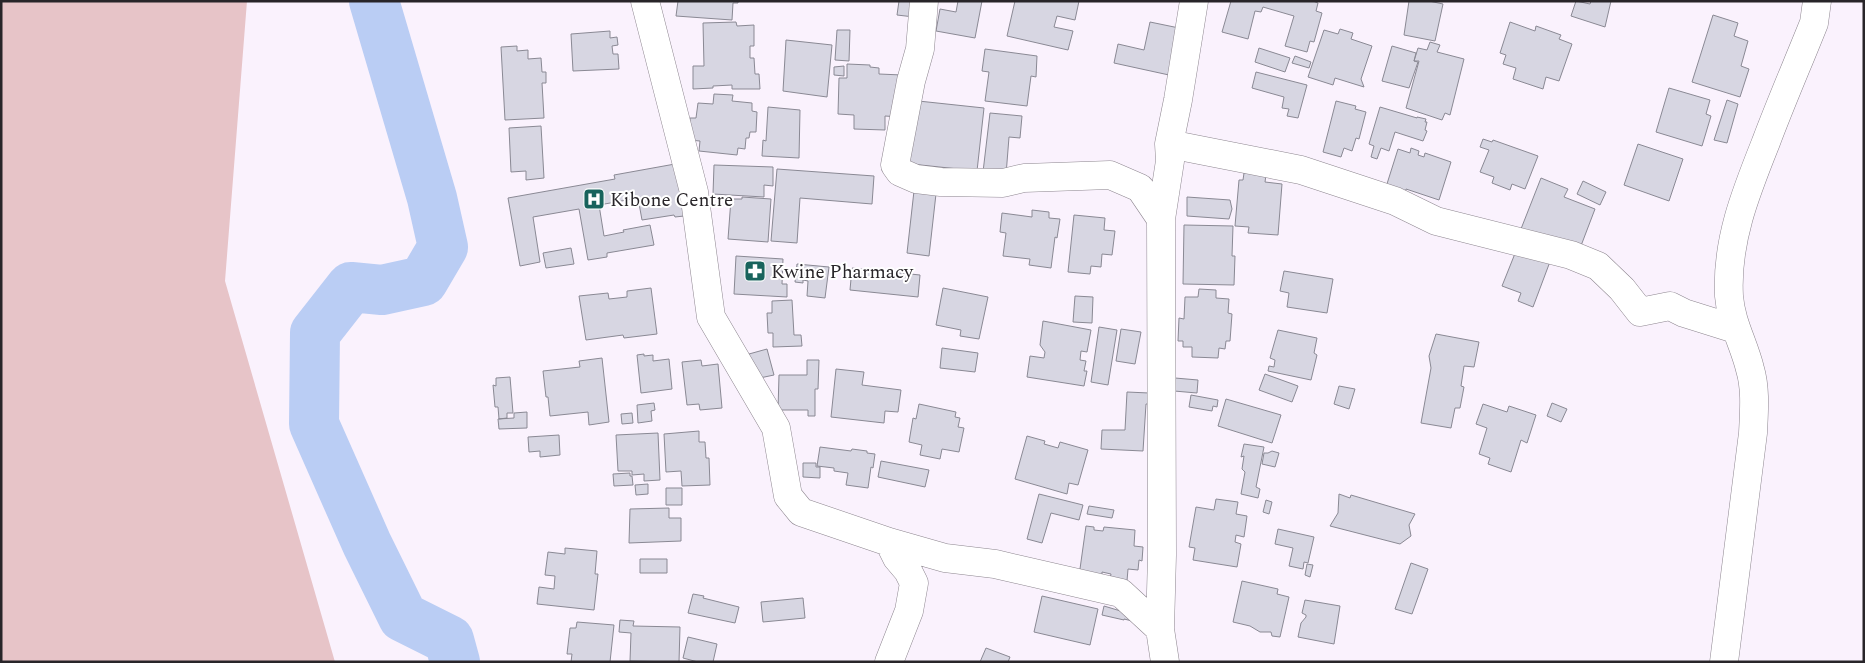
<svg xmlns="http://www.w3.org/2000/svg" width="1865" height="663" viewBox="0 0 1865 663" font-family="Spectral,serif">
	<style>
		.green { fill: #e7c4c8 }
		.lines { fill: none; stroke-linecap: round; stroke-linejoin: round }
		.river { stroke: #bacdf4; stroke-width: 50 }
		.building { fill: #d7d6e2; stroke: #8a8994 }
		.minor-casing { stroke: #8d868f; stroke-width: 29 }
		.minor { stroke: #fff; stroke-width: 28 }
		.labels { text-anchor: middle; stroke-width: 4; stroke-linejoin: round; paint-order: stroke }
		.poi-label { font-size: 19px; fill: #282529; stroke: #fff; text-anchor: start }
	</style>
	<rect width="100%" height="100%" fill="#faf2fd"/>
	<path class="green" d="M1,1H247L225,281L335,662H1Z"/>
	<g class="lines">
		<path class="river" d="M374,1L432,198L443,247L423,281L382,290L351,287L315,333L314,424L367,544L403,617L449,640L455,662"/>
	</g>
	<path class="building" d="M678,1H738V3H733L732,20L676,16Z
		M899,1H916L914,17L897,15Z
		M958,1H982L975,38L936,31L940,9L956,12Z
		M1015,1H1079L1075,20L1057,16L1054,27L1073,31L1068,50L1007,36Z
		M1231,1H1313L1318,3L1316,11L1322,13L1314,42L1310,41L1307,52L1285,46L1294,16L1263,7L1261,12L1255,11L1248,39L1222,32Z
		M1409,1H1429L1443,4L1435,41L1404,35Z
		M1576,1L1590,4L1591,1H1611L1605,27L1571,16Z
		M1713,15L1738,23L1734,36L1748,41L1741,66L1749,69L1740,97L1692,82Z
		M736,22L737,26L754,25V46H750V58H754L755,74H759L760,89H732V85L713,86V88L693,89V66H704L703,23Z
		M1150,22L1179,28L1169,75L1114,63L1118,44L1144,50Z
		M1510,22L1535,31L1536,26L1561,35L1559,39L1572,44L1559,81L1546,77L1543,89L1513,79L1516,68L1503,64L1506,55L1500,53Z
		M1340,29L1353,33L1351,39L1372,46L1361,79L1364,87L1335,78L1333,85L1308,77L1324,30L1338,34Z
		M837,30H850L849,61L835,60Z
		M610,31V38L617,37L618,45L612,46L613,54H618L619,69L573,71L571,34Z
		M786,40L832,45L827,97L783,91Z
		M1430,42L1440,45L1437,52L1464,59L1450,115L1445,113L1442,120L1406,108L1419,61H1414L1418,48L1427,50Z
		M517,46V51L528,50V59L541,58L542,72H546V83H542L544,118L505,120L501,47Z
		M1392,46L1416,53L1414,61L1418,62L1409,88L1382,81Z
		M1259,48L1290,58L1285,72L1255,62Z
		M985,49L1037,56L1036,77L1031,76L1027,106L985,101L989,72L982,71Z
		M1295,56L1311,62L1309,68L1292,63Z
		M847,64L870,65V67L879,68V74L902,75L900,117L885,116V130L854,129V115L838,114L839,78H847Z
		M844,66V76L834,75V67Z
		M1256,72L1307,85L1298,118L1287,116L1289,109L1282,108L1284,97L1252,88Z
		M1669,88L1710,100L1706,114L1711,116L1702,146L1656,132Z
		M714,94L733,95L732,101L752,103V111L757,112L756,132H750L749,138H746L745,149L738,148L737,155L699,151L700,141L688,140L690,118H696L698,103L713,104Z
		M909,100L984,108L977,171L902,163Z
		M1727,100L1738,104L1727,143L1714,140Z
		M1336,101L1356,106L1355,109L1366,112L1359,139L1356,138L1352,151L1344,148L1341,157L1323,152Z
		M768,107L800,110L799,158L762,156L763,140L766,141Z
		M1380,107L1417,118V117L1426,119L1425,122H1427L1425,130L1427,131L1423,141L1395,132L1389,151L1381,148L1377,159L1371,157L1374,146L1369,144Z
		M990,113L1022,116L1020,138L1009,137L1006,175L983,172Z
		M541,126L544,178L526,180V171L511,172L509,128Z
		M1483,139L1492,142L1493,140L1538,156L1525,189L1512,184L1510,190L1492,183L1494,177L1480,172L1489,150L1480,147Z
		M1638,144L1683,159L1669,201L1624,185Z
		M1411,148L1419,151L1418,155L1424,157L1425,153L1451,162L1439,200L1406,189L1405,193L1386,187L1398,149L1410,153Z
		M675,164L684,216L675,217L674,215L642,220L638,198L599,205L604,236L624,232L623,230L650,225L654,245L607,253V257L588,260L579,209L533,217L540,262L520,266L508,198L615,179L614,175Z
		M714,165L773,167V186L764,185V197L713,194Z
		M777,169L874,176L872,204L800,198L797,243L771,241Z
		M1244,173L1266,175L1265,182L1282,184L1278,235L1248,233L1249,227L1235,226L1239,180H1243Z
		M1541,178L1568,189L1564,197L1595,209L1579,251L1519,234Z
		M1583,181L1606,192L1600,205L1577,194Z
		M915,182L937,185L929,256L907,253Z
		M742,197L771,199L768,242L728,239L731,199H742Z
		M1187,197L1230,200L1232,209L1229,219L1187,216Z
		M1032,210L1049,212V218L1060,219L1057,238L1055,237L1051,268L1029,265L1030,259L1003,256L1006,233L1000,232L1002,213L1032,217Z
		M1074,215L1105,218L1104,230L1115,231L1112,255L1102,254L1101,267L1091,266L1090,274L1068,272Z
		M1184,225L1233,226L1232,256H1235L1234,285L1183,284Z
		M1518,246L1551,259L1533,307L1518,301L1521,293L1502,286Z
		M571,248L574,264L546,268L543,253Z
		M736,256L783,259L782,284H787V297L734,294Z
		M797,264L829,267L825,298L807,296L808,281L803,280V283L795,282Z
		M852,268L920,275L918,297L850,290Z
		M1284,271L1333,279L1327,313L1287,307L1289,293L1280,291Z
		M651,288L657,334L624,338L623,335L586,340L579,296L608,293L609,299L627,297V291Z
		M943,288L988,297L979,339L960,336L961,330L936,325Z
		M1199,289L1216,290V298L1229,299L1228,313L1232,314L1230,341H1226L1225,349L1219,348L1218,358L1192,357V347H1183V341H1178L1179,318L1184,319L1185,297H1198Z
		M1075,296L1093,297L1092,323L1073,322Z
		M792,300L794,335H801L802,346L773,347V333H768L767,313H772V301Z
		M1043,321L1091,330L1087,352L1081,351L1080,360L1086,361L1084,371H1087L1084,386L1027,377L1030,356L1044,358L1045,352L1040,345Z
		M1099,327L1117,330L1108,385L1091,382Z
		M1121,329L1141,332L1135,364L1116,361Z
		M1278,330L1317,338L1314,353L1317,355L1311,380L1268,371L1269,366L1274,367L1275,360L1270,358Z
		M1436,334L1479,342L1474,367L1464,366L1461,386L1464,387L1460,408H1455L1451,428L1421,423L1431,368L1429,356Z
		M942,348L978,353L975,372L940,368Z
		M767,349L774,375L755,379L749,354Z
		M644,354V356L653,355V361L669,359L672,389L641,393L637,355Z
		M602,358L609,422L589,425L588,412L550,416L548,397H546L543,371L580,367L579,361Z
		M701,360L702,366L718,364L722,408L700,410L699,404L687,405L682,362Z
		M807,360H819L818,389H815V416H808V410H778L779,375H807Z
		M836,369L864,372L862,385L901,390L898,412L885,411L884,423L831,417Z
		M1265,374L1298,386L1292,402L1259,390Z
		M510,377L513,413H507V418L499,419L498,407H495L493,385L496,386V378Z
		M1175,378L1198,380L1197,393L1174,391Z
		M1339,386L1355,389L1349,409L1334,404Z
		M1127,392L1149,393V404H1146L1143,451L1101,449L1102,430H1125Z
		M1191,395L1218,400L1217,407L1213,406L1212,411L1189,407Z
		M1226,399L1281,415L1272,443L1218,426Z
		M654,403L655,410L651,411L652,421L638,423L637,405Z
		M1552,403L1567,409L1561,422L1547,416Z
		M919,404L956,412L955,417L960,418L958,427L964,428L959,452L942,449L940,459L920,455L922,445L909,442L913,418L916,419Z
		M1483,404L1507,412L1509,406L1536,415L1527,443L1521,440L1511,472L1488,464L1490,458L1479,454L1487,428L1476,424Z
		M527,412V428L499,429L498,419L514,418V413Z
		M632,413L633,423L622,424L621,414Z
		M699,431V442H705L706,458H709L710,485L682,486L681,471L666,472L664,434Z
		M658,433L660,480L644,481V474L632,475V471H618L616,435Z
		M559,435L560,455L540,457V451L529,452L528,437Z
		M1027,436L1045,441L1044,444L1058,448L1060,442L1088,450L1078,485L1069,483L1067,494L1015,479Z
		M1244,444L1264,447L1256,487L1260,489L1258,498L1241,494L1245,472L1242,469L1244,456L1241,457Z
		M820,447L851,451L852,449L867,451V453L875,454L873,468L871,467L868,488L846,485L848,473L834,471V468L817,466Z
		M1272,451L1279,453L1275,467L1262,464L1264,453H1268Z
		M881,461L929,470L925,487L878,477Z
		M803,463H816V467H820V478L803,477Z
		M630,473V476H632L633,485L614,486L613,474Z
		M648,484V494L636,495L635,485Z
		M666,488H682V505H666Z
		M1039,494L1083,505L1079,520L1051,513L1042,543L1027,539Z
		M1339,494L1350,498L1351,495L1415,514L1409,525L1411,536L1400,544L1330,526L1338,513Z
		M1216,499L1238,502L1236,514L1247,516L1244,537L1236,535L1235,542L1241,544L1237,567L1193,560L1195,548L1189,547L1196,507L1214,510Z
		M1266,500L1272,502L1269,514L1263,512Z
		M1089,506L1114,510L1112,518L1087,514Z
		M669,508V518H681V541L629,543L630,509Z
		M1086,526L1094,527V530L1103,531L1104,527L1135,530L1134,546L1143,547L1142,561L1139,560L1138,570L1128,569L1127,581L1110,579L1111,574L1102,572V579L1079,576Z
		M1278,529L1314,537L1308,563L1304,562L1303,569L1289,566L1293,548L1275,544Z
		M565,548L597,551L595,574H598L594,610L537,604L539,587L554,589L555,576L545,575L548,552L565,554Z
		M640,559H667V573H640Z
		M1411,563L1428,569L1412,614L1395,609Z
		M1307,564L1313,565L1310,577L1305,575Z
		M1242,581L1278,589L1277,594L1289,597L1280,637L1272,636L1271,632H1260L1250,626L1233,622Z
		M693,594L704,596L703,598L739,607L735,623L688,613Z
		M1042,596L1098,609L1090,645L1034,632Z
		M803,598L805,618L763,622L761,602Z
		M1305,600L1340,606L1334,644L1298,637L1301,623L1306,617V615L1302,613Z
		M1104,606L1124,612L1153,626L1124,619V620L1102,615Z
		M620,620L634,621L633,626L680,627L679,662L630,661L631,633L619,632Z
		M577,622L614,625L610,662H571L572,654H567L570,628H576Z
		M688,637L717,644L713,662H698L683,658Z
		M986,648L1010,657L1008,662H980Z"/>
	<g class="lines">
		<g class="minor-casing">
			<path id="minor" d="M645,1L694,192L711,317L776,428L788,496L801,512L889,542L897,558L908,571L914,583L909,611L889,662
				M924,1L920,49L911,81L895,165L900,172L916,179L941,182L1003,183L1024,178L1110,175L1140,188L1161,219
				M1169,144L1301,170L1395,201L1436,221L1571,255L1598,266L1622,289L1640,312L1670,306L1684,313L1735,329
				M889,542L945,558L995,564L1121,593L1160,629
				M1165,662L1160,629L1162,555L1161,219L1170,161L1169,144L1178,100L1194,1
				M1724,662L1753,433C1754,412 1756,389 1750,369C1744,344 1731,323 1729,296C1726,241 1746,192 1766,142C1781,102 1798,63 1814,23L1817,1"/>
		</g>
		<use href="#minor" class="minor"/>
	</g>
	<defs>
		<g id="hospital-square" transform="scale(1.125)"><rect x="-9" y="-9" width="18" height="18" rx="4" fill="#18635c" stroke="#fff"/><path d="M-5-5h3v3.5h4V-5h3V5h-3V1.5h-4V5h-3Z" fill="#fff"/></g>
		<g id="pharmacy-square" transform="scale(1.125)"><rect x="-9" y="-9" width="18" height="18" rx="4" fill="#18635c" stroke="#fff"/><path d="M-2-6h4v4h4v4h-4v4h-4v-4h-4v-4h4Z" fill="#fff"/></g>
	</defs>
	<g fill-rule="evenodd">
		<use href="#hospital-square" x="594" y="199"/>
		<use href="#pharmacy-square" x="755" y="271"/>
	</g>
	<g class="labels">
		<g class="poi-label">
			<text x="610" y="206">Kibone Centre</text>
			<text x="771" y="278">Kwine Pharmacy</text>
		</g>
	</g>
	<rect width="1865" height="663" fill="none" stroke="#282529" stroke-width="5"/>
</svg>
